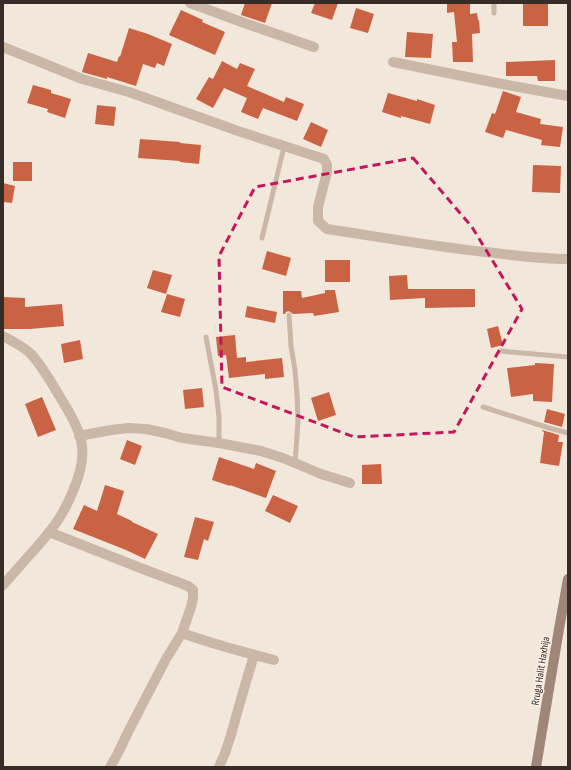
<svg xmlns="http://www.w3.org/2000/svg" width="571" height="770" viewBox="0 0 571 770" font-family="'Sofia Sans Condensed',sans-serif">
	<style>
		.building { fill: #c96343 }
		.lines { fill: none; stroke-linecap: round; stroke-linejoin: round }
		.lane { stroke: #cbb7a7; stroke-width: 5 }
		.street { stroke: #cbb7a7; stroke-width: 10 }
		.secondary { stroke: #9f8678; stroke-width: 10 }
		.marked { fill: none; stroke: #c2185b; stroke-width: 3; stroke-dasharray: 8 5; stroke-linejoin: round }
		.labels { text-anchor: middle; stroke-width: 3; stroke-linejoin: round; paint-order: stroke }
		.street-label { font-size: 11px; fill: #372c28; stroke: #faf1e8 }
	</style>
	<rect width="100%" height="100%" fill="#f2e7db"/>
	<path class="building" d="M245,3H272L265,23L241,15Z
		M315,3H338L332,20L311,13Z
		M447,3H470V14L477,13L478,20H479L480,33L472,34L473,62H453L452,42H457L454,12L447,13Z
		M523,3H548V26H523Z
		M356,8L374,14L368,33L350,28Z
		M181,10L203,20L202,22L225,32L215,55L169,35Z
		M129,28L148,34L172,44L164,66L157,63L155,68L143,64L136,86L107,77V79L82,72L88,53L117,62L119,56L120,57Z
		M407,32L433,34L431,58L405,57Z
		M555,60V81H538L537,76H506V62Z
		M222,61L237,69L240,63L255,69L247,86L284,102L286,97L304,104L297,121L263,108L258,119L241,112L247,98L224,88L213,108L196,99L209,77L213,79Z
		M33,85L51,90V93L71,99L65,118L47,112L48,109L27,103Z
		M503,91L521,97L516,112L541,119L540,124L563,127L560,147L541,145L542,140L506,130L503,138L485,132L492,113L495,114Z
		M388,93L417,101V99L435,105L430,124L401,116V118L382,112Z
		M97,105L116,107L114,126L95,124Z
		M311,122L328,130L321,147L303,139Z
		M140,139L180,142V143L201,145L199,164L180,162V161L138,158Z
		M13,162H32V181H13Z
		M533,165L561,166L560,193L532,192Z
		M3,183L15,186L12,203L3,202Z
		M267,251L291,258L286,276L262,269Z
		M325,260H350V282H325Z
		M153,270L172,275L166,294L147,288Z
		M407,275L408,289H475V307L425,308V298L390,300L389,276Z
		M325,290H335L339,312L314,316L313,313L293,314L289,311L286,312L285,314H283V291H301L302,298L325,293Z
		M167,294L185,299L180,317L161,312Z
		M3,297L25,298V307L62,304L64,326L30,329H3Z
		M247,306L277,312L275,323L245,317Z
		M498,326L503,345L491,348L487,329Z
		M235,335L237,358L246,357V362L282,358L284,377L265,379V374L229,378L226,355L218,356L216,337Z
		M80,340L83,359L64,363L61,344Z
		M535,363L554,364L552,402L533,401V394L511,397L507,368L535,365Z
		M202,388L204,407L185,409L183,390Z
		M329,392L336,415L318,421L311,398Z
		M42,397L56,430L38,437L25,404Z
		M547,409L565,414L562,427L544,422Z
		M542,430L559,435L558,442H563L559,466L540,463L544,432L542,431Z
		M127,440L142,446L135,465L120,459Z
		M219,457L254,469L256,463L276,471L266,498L230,485V486L212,480Z
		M381,464L382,484H362V465Z
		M105,485L124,491L117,514L132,521V522L158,534L145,559L126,550L73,529L84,505L97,511Z
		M273,495L298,506L290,523L265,511Z
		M195,517L214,522L208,541L204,539L198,560L184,557Z"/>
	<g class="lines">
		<path class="lane" d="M494,3V13
			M262,238L284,147
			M289,315L291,346L295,370L297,394L298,421L295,464
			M206,337L216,390L219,417V443
			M500,351L568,357
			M483,407L549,428L568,433"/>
		<path class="street" d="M190,3L247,24L314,47
			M3,47L60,70L82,79L129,92L238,131L324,159L327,165V172L318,207V221L327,229C380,237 432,246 485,252C513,255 540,259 568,259
			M393,62L502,84L568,96
			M3,336C12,341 23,346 31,354C42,366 51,382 60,397C69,412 80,429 82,446C84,462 79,477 73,491C69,501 64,511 58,520C51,531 43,540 35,549C24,561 14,573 3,585
			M79,436L111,430L128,428L146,429L165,433L182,438L219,443L261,451L283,458L321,474L350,483
			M49,532L143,569L188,586L193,590V598L191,607L182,633L166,659L129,730L117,755L110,767
			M182,633C212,644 243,652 274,660
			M219,767L225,753L231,735L239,706L254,655"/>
		<path class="secondary" d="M536,767L559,629L568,579"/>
	</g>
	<path class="marked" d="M413,158L472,227L522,309L454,432L354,437L222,387L219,256L255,187Z"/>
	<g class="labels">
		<g class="street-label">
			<text transform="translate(540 671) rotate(-81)" y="4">Rruga Halit Haxhija</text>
		</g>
	</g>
	<rect width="571" height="770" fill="none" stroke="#372c28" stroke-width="8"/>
</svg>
